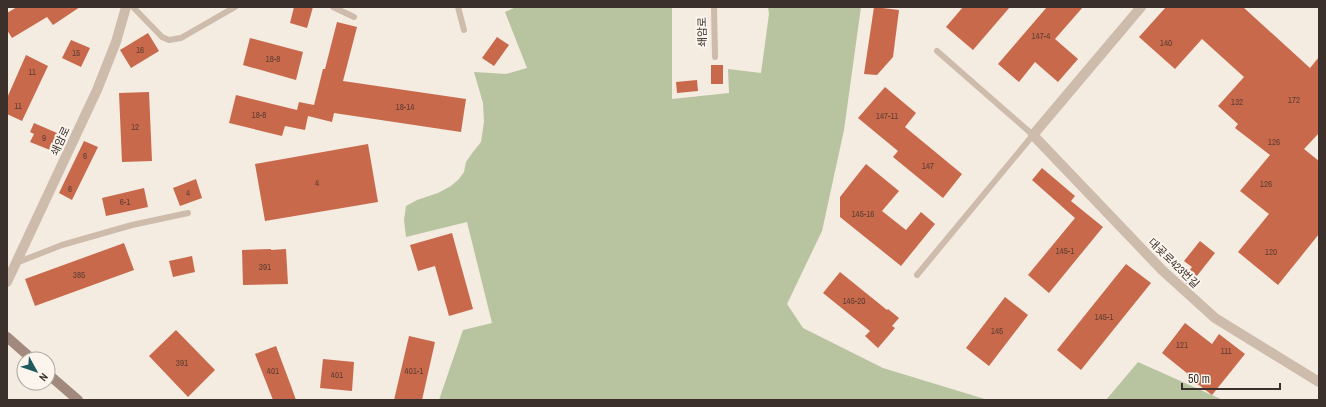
<svg xmlns="http://www.w3.org/2000/svg" width="1326" height="407" viewBox="0 0 1326 407" font-family="'Archivo Narrow','Noto Sans KR',sans-serif">
	<style>
		.green { fill: #b8c4a0 }
		.building { fill: #c8694b }
		.lines { fill: none; stroke-linecap: round; stroke-linejoin: round }
		.lane { stroke: #cdbbac; stroke-width: 6 }
		.street { stroke: #cdbbac; stroke-width: 10 }
		.secondary { stroke: #a18a7d; stroke-width: 10 }
		.labels { text-anchor: middle; stroke-width: 4; stroke-linejoin: round; paint-order: stroke }
		.number-label { font-size: 9px; fill: #5e3e33 }
		.street-label { font-size: 11px; fill: #3b302b; stroke: #fbf5ee }
	</style>
	<rect width="100%" height="100%" fill="#f4ebe1"/>
	<path class="green" d="M516,7H672V99L729,93L728,69L761,73L769,14L768,7H861L844,130L822,231L787,304L803,328L883,368L988,400H439L463,330L492,323L467,222L406,237L404,220L406,206L417,200L438,193L451,186L459,179L464,172L466,162L473,152L481,142L484,122L483,103L474,72L506,74L527,68L505,12Z
		M1138,362L1223,400H1106Z"/>
	<path class="building" d="M17,7H80L53,25L47,17L12,38L7,30V13Z
		M294,7H313L307,28L290,23Z
		M874,7L899,10L893,57L877,75L864,74Z
		M963,7H1010L973,50L946,27Z
		M1047,7H1083L1055,39L1078,59L1058,82L1035,62L1019,82L998,64Z
		M1166,7H1243L1310,68L1319,57V133L1304,149L1319,161V234L1278,285L1238,252L1269,214L1240,191L1270,155L1235,128L1238,124L1218,106L1244,77L1202,39L1175,69L1139,37Z
		M337,22L357,27L343,81L466,99L461,132L334,113L332,122L308,116L305,130L285,126L282,136L229,123L236,95L297,110L299,102L314,105L323,69H325Z
		M148,33L159,51L131,68L120,50Z
		M497,37L509,45L494,66L482,58Z
		M250,38L303,52L296,80L243,65Z
		M71,40L90,48L81,67L62,58Z
		M26,55L48,66L22,121L7,114V98Z
		M711,65H723V84H711Z
		M697,80L698,91L677,93L676,82Z
		M885,87L916,113L905,127L962,174L943,198L893,157L898,151L858,118Z
		M149,92L152,161L122,162L119,93Z
		M34,123L57,133L50,150L30,142L34,134L30,132Z
		M84,141L98,147L72,200L59,193Z
		M368,144L378,202L265,221L255,164Z
		M866,164L899,191L882,211L906,230L921,212L935,224L901,266L840,217V197Z
		M1042,168L1075,196L1071,201L1103,227L1049,293L1028,275L1075,218L1032,180Z
		M196,179L202,198L180,206L173,188Z
		M144,188L148,207L106,216L102,198Z
		M452,233L473,309L449,316L435,266L418,271L410,245Z
		M1200,241L1215,253L1189,286L1182,280L1192,267L1184,261Z
		M124,243L134,270L35,306L25,279Z
		M271,249V250L286,249L288,284L243,285L242,250Z
		M192,256L195,272L173,277L169,261Z
		M1126,264L1151,283L1081,370L1057,350Z
		M840,272L887,310L888,309L899,318L892,326L895,328L878,348L865,336L870,331L823,293Z
		M1005,297L1028,315L989,366L966,348Z
		M1185,323L1212,344L1219,334L1245,354L1212,395L1187,376L1188,374L1162,353Z
		M176,330L215,370L188,397L149,356Z
		M409,336L435,342L422,400H394Z
		M276,346L291,386L296,400H273L255,354Z
		M323,359L354,362L352,391L320,388Z"/>
	<g class="lines">
		<path class="lane" d="M133,7L162,37L169,40L181,38L235,7
			M333,7L354,17
			M458,7L464,30
			M714,7L715,57
			M16,263L62,245L132,225L188,213
			M917,275L1033,135L937,51"/>
		<path class="street" d="M1141,7L1033,135L1162,270L1215,318L1319,382
			M7,282L97,90L116,42L126,7"/>
		<path class="secondary" d="M7,337L32,359
			M48,374L78,400"/>
	</g>
	<g class="labels">
		<g class="number-label">
			<text x="1041" y="39">147-4</text>
			<text x="1166" y="46">140</text>
			<text x="140" y="53">16</text>
			<text x="76" y="56">15</text>
			<text x="273" y="62">18-8</text>
			<text x="32" y="75">11</text>
			<text x="1294" y="103">172</text>
			<text x="1237" y="105">132</text>
			<text x="18" y="109">11</text>
			<text x="405" y="110">18-14</text>
			<text x="259" y="118">18-8</text>
			<text x="887" y="119">147-11</text>
			<text x="135" y="130">12</text>
			<text x="44" y="141">9</text>
			<text x="1274" y="145">126</text>
			<text x="85" y="159">6</text>
			<text x="928" y="169">147</text>
			<text x="317" y="186">4</text>
			<text x="1266" y="187">126</text>
			<text x="70" y="192">6</text>
			<text x="188" y="196">4</text>
			<text x="125" y="205">6-1</text>
			<text x="863" y="217">145-16</text>
			<text x="1065" y="254">145-1</text>
			<text x="1271" y="255">120</text>
			<text x="265" y="270">391</text>
			<text x="79" y="278">385</text>
			<text x="854" y="304">145-20</text>
			<text x="1104" y="320">145-1</text>
			<text x="997" y="334">145</text>
			<text x="1182" y="348">121</text>
			<text x="1226" y="354">111</text>
			<text x="182" y="366">391</text>
			<text x="273" y="374">401</text>
			<text x="414" y="374">401-1</text>
			<text x="337" y="378">401</text>
		</g>
		<g class="street-label">
			<text transform="translate(702 32) rotate(-91)" y="4">쇄암로</text>
			<text transform="translate(60 141) rotate(-65)" y="4">쇄암로</text>
			<text transform="translate(1174 263) rotate(44)" y="4">대곶로423번길</text>
		</g>
	</g>
	<rect width="1326" height="407" fill="none" stroke="#3b302b" stroke-width="16"/>
	<g transform="translate(36 371) rotate(130)"><circle r="19" fill="#fbf5ee" stroke="#aea6a0"/>
	<path d="M0-3L7 15L0 10L-7 15Z" fill="#1f5a5e"/>
	<text y="-6" font-size="11" font-weight="bold" text-anchor="middle" fill="#3b302b">N</text>
	</g>
	<path d="M1182 383v6h98v-6" fill="none" stroke="#3b302b" stroke-width="2"/>
	<text x="1188" y="383" font-size="12" fill="#3b302b" stroke="#fbf5ee" stroke-width="3" paint-order="stroke">50 m</text>
</svg>
